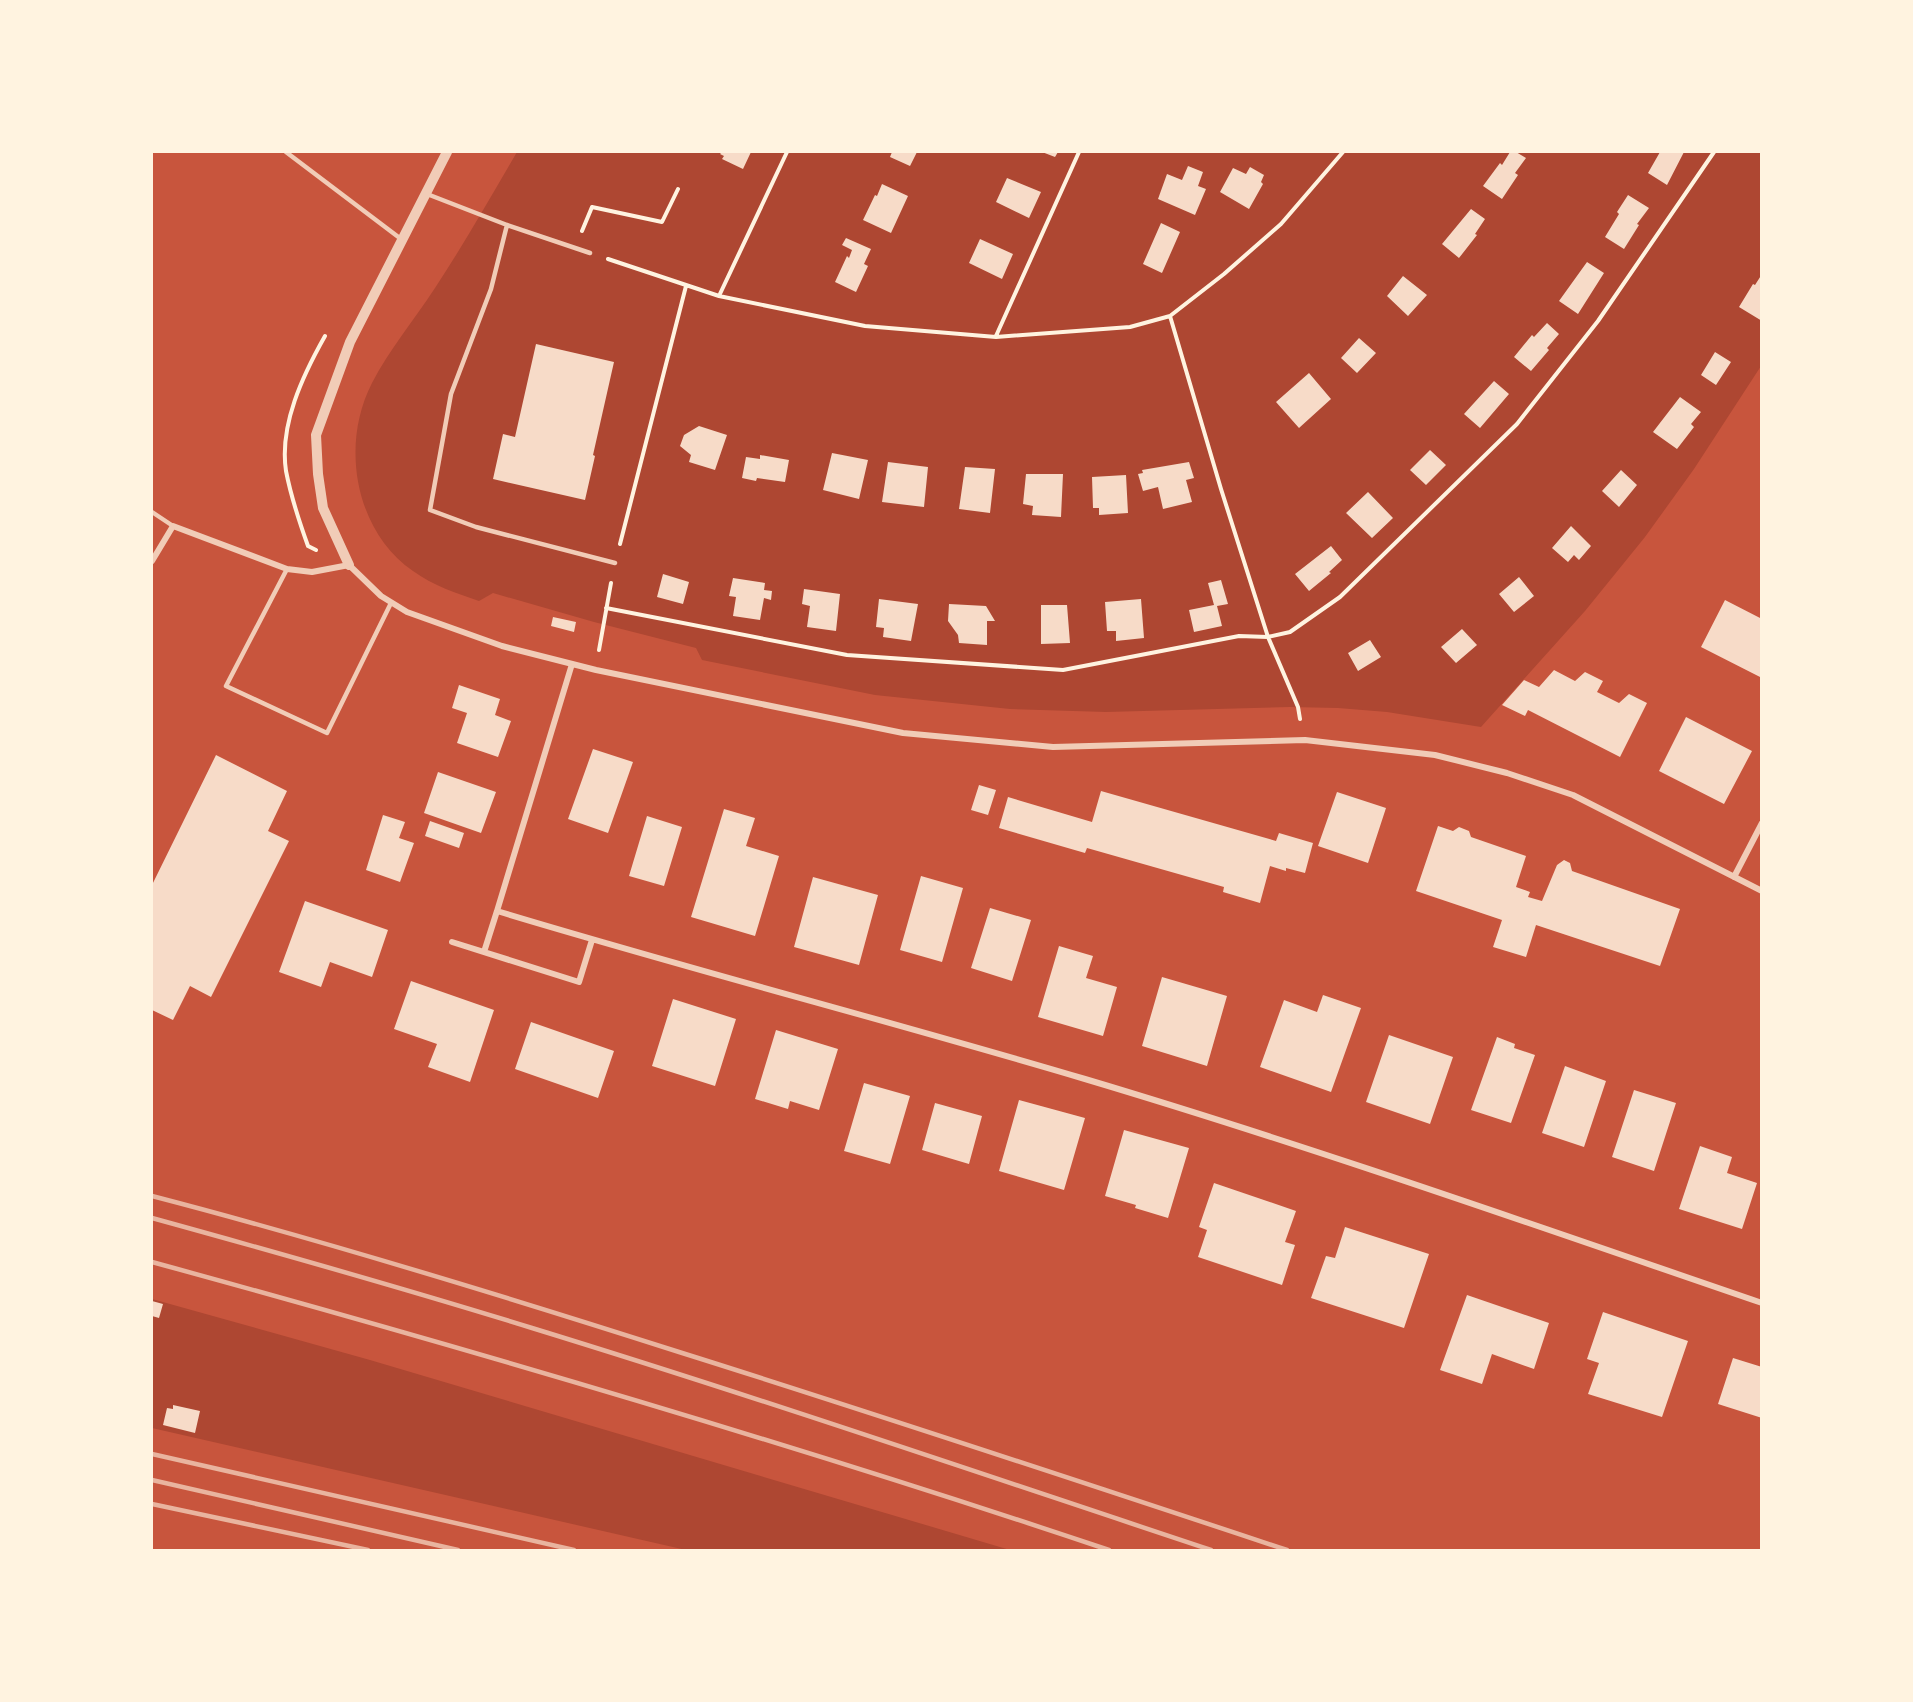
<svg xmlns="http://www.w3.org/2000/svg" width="1913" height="1702" viewBox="0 0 1913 1702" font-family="Inter,sans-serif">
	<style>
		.green { fill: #ae4732 }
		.building { fill: #f7dbc8 }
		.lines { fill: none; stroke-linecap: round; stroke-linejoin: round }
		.path { stroke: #fff3e0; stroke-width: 4 }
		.service { stroke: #f1ccb7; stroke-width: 4.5 }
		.minor { stroke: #f1ccb7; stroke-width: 6 }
		.tertiary { stroke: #f1ccb7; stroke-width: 10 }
		.rail { stroke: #e9b49f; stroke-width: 4.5 }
	</style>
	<rect width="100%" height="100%" fill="#c8553d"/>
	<path class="green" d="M517,152H1761V366L1694,469L1645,537L1585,611L1481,727L1387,712L1338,708L1290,707L1106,712L1010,709L875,695L702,660L696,648L594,622L493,593L479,601C456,593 434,586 413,571C355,531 340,445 372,383C389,350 414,320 435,288C464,244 490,198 517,152Z
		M152,1299L370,1360L1010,1550H686L152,1428Z"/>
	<path class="building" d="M722,152H751L743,169L722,159L724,156L720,154Z
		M892,152H917L910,166L890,157Z
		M1042,152H1058L1055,157Z
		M1510,152H1516L1526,158L1515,173L1518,175L1502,199L1483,186L1500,163L1502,165Z
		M1660,152H1684L1667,185L1648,173Z
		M1188,166L1203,172L1198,186L1206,189L1195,215L1158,199L1167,174L1182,180Z
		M1250,167L1264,175L1261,182L1263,184L1249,209L1220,192L1233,168L1246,174Z
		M1007,178L1041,192L1029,218L996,202Z
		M882,184L908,196L891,233L863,220L875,195L877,196Z
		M1628,195L1649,208L1637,224L1639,225L1624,249L1605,237L1619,214L1617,212Z
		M1471,209L1485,219L1475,234L1477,235L1459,258L1442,244Z
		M1161,223L1180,232L1162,273L1143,264Z
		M846,238L871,249L864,264L868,266L856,292L835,282L847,256L849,258L852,250L842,245Z
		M980,239L1013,254L1002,279L969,263Z
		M1587,262L1604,273L1578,314L1559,301Z
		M1762,274V321L1739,307L1753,284L1755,285Z
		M1403,276L1427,295L1408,316L1387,296Z
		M1547,323L1559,334L1547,348L1549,350L1531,371L1514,357L1532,335L1534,337Z
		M1359,338L1376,353L1357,373L1341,358Z
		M536,344L614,362L593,455L595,456L585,500L493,479L503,434L515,437Z
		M1715,352L1731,362L1716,385L1701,375Z
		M1309,373L1331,399L1299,428L1276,402Z
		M1494,381L1509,394L1480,428L1464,414Z
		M1680,397L1701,412L1691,424L1694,427L1677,449L1653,432Z
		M699,426L727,435L715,470L689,462L691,455L680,446L684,435Z
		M1430,450L1446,465L1426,485L1410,470Z
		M832,453L868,460L859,499L823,490Z
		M760,455L789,460L785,482L757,478L756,481L742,478L746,457L760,459Z
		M888,462L928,467L924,507L882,502Z
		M1189,462L1194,478L1186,480L1192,502L1163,509L1158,487L1143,491L1138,474L1143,473L1142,470Z
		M965,467L995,469L990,513L959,509Z
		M1621,470L1637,485L1619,507L1602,491Z
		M1026,474H1063L1061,517L1032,515L1033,506L1023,504Z
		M1126,475L1128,513L1099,515V508H1093L1092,477Z
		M1368,492L1393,518L1372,538L1346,513Z
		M1571,526L1591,546L1579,560L1574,555L1568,562L1552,548Z
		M1331,546L1342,560L1329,572L1331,573L1309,591L1295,574Z
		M663,574L689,582L683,604L657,597Z
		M1519,577L1534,596L1514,612L1499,594Z
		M733,578L765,583L764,590L772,591L771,600L764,598L760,620L733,616L736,597L729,596Z
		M1221,580L1228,604L1217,606L1222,626L1194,632L1189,610L1214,605L1208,583Z
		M804,589L840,594L836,631L807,627L810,606L802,604Z
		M879,599L918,604L911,641L883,637L884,628L876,627Z
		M1141,599L1144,638L1116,641V631H1107L1105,602Z
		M1725,600L1762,619V678L1701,647Z
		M949,604L986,606L995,621H987V645L959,643L958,635L948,621Z
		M1041,605H1067L1070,643L1041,644Z
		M553,617L576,622L574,632L551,626Z
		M1462,629L1477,645L1456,663L1441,647Z
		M1370,640L1381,657L1358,671L1348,653Z
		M1554,670L1575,681L1585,672L1603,681L1597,692L1619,703L1629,694L1647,703L1620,757L1528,710L1525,716L1502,705L1524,680L1539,687Z
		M459,685L500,699L495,715L511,721L498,757L457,743L467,713L452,708Z
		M1686,717L1752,751L1724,804L1659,771Z
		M593,749L633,762L608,833L568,819Z
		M216,755L287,791L268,831L289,841L211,997L190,986L173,1020L152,1010V885Z
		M438,772L496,792L481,833L424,813Z
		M979,785L996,790L988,815L971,810Z
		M1101,791L1276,841L1279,833L1313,843L1305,873L1286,868V871L1270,866L1260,903L1223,892L1224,887L1087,848L1085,853L999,828L1008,797L1092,822Z
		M1337,792L1386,808L1368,863L1318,846Z
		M724,809L755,818L746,846L779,856L755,936L691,917Z
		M383,815L405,822L399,838L414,843L400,882L366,870Z
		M647,816L682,827L664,886L629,876Z
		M430,821L464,833L459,848L425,836Z
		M1438,826L1453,831L1459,827L1469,831L1471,837L1526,856L1516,887L1530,892L1528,897L1542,901L1557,865L1564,860L1570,863L1572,871L1680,909L1660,966L1536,925L1526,957L1493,947L1502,920L1416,891Z
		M921,876L963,888L942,962L900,950Z
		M813,877L878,895L859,965L794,947Z
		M305,901L388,930L372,977L330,962L321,987L279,972Z
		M990,908L1031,920L1012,981L971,968Z
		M1059,946L1093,956L1086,978L1117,987L1103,1036L1038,1017Z
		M1162,977L1227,996L1207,1066L1142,1046Z
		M411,981L494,1010L470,1082L428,1067L437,1044L394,1029Z
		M1323,995L1361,1008L1331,1092L1260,1067L1284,1000L1317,1012Z
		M673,999L736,1019L715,1086L652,1066Z
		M531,1022L614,1051L598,1098L515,1069Z
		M776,1030L838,1049L819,1110L790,1101L788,1109L755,1099Z
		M1389,1035L1453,1057L1430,1124L1366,1102Z
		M1497,1037L1515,1044L1514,1048L1535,1055L1511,1123L1471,1110Z
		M1565,1066L1606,1081L1584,1147L1542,1133Z
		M864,1083L910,1096L890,1164L844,1151Z
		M1634,1090L1676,1103L1654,1171L1612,1157Z
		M1019,1100L1085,1118L1064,1190L999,1171Z
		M935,1103L982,1116L969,1164L922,1150Z
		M1124,1130L1189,1148L1168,1218L1135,1208L1136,1205L1105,1196Z
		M1700,1146L1732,1157L1727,1173L1757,1183L1742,1229L1679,1209Z
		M1214,1183L1296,1211L1285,1242L1295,1245L1282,1285L1198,1257L1207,1230L1199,1227Z
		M1345,1227L1429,1254L1404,1328L1311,1298L1326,1256L1335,1258Z
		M1467,1295L1549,1323L1534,1369L1492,1354L1482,1384L1440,1370Z
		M152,1301L163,1304L159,1318L152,1316Z
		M1603,1312L1688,1341L1662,1417L1588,1394L1599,1363L1587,1359Z
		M1733,1358L1762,1367V1418L1718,1404Z
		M173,1405L200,1411L195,1433L163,1425L167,1408L173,1409Z"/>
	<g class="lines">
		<path class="path" d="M582,231L592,207L662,222L678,189
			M608,259L719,296L865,326L996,337L1130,327L1170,316L1224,274L1281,224L1343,152
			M719,296L787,152
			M1170,316L1221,489L1268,637L1298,707L1300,719
			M996,336L1079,152
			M620,544L686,286
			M316,550L308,546C299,521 291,497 286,471C279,425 303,375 325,336
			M606,608L847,655L1063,670L1239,636L1268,637L1290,632L1340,597L1517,424L1598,321L1714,152
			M599,650L611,583"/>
		<path class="service" d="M286,152L401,239
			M427,194L507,225L590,253
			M507,225L491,289L451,394L430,510L476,527L615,563
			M152,512L173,526
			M287,569L226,686L327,733L391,603"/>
		<path class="minor" d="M152,561L173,526L287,569L312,572L349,565L381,596L407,612L502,646L596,670L903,733L1053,747L1305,740L1435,755L1507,773L1573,795L1762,891
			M572,664L497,911C692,970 890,1021 1085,1079C1313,1147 1537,1226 1762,1303
			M1734,877L1762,823
			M452,942L579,982L592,940
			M484,952L497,911"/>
		<path class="tertiary" d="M349,565L323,508L318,474L316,435L350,342L447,152"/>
		<path class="rail" d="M152,1196C329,1242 504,1296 679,1352C883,1416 1085,1483 1287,1550
			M152,1218C279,1253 406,1289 532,1328C760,1398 985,1475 1211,1550
			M152,1262C473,1350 793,1444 1109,1550
			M152,1454L574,1550
			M152,1480L458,1550
			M152,1504L368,1550"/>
	</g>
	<rect width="1913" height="1702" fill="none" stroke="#fff3e0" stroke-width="306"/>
</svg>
